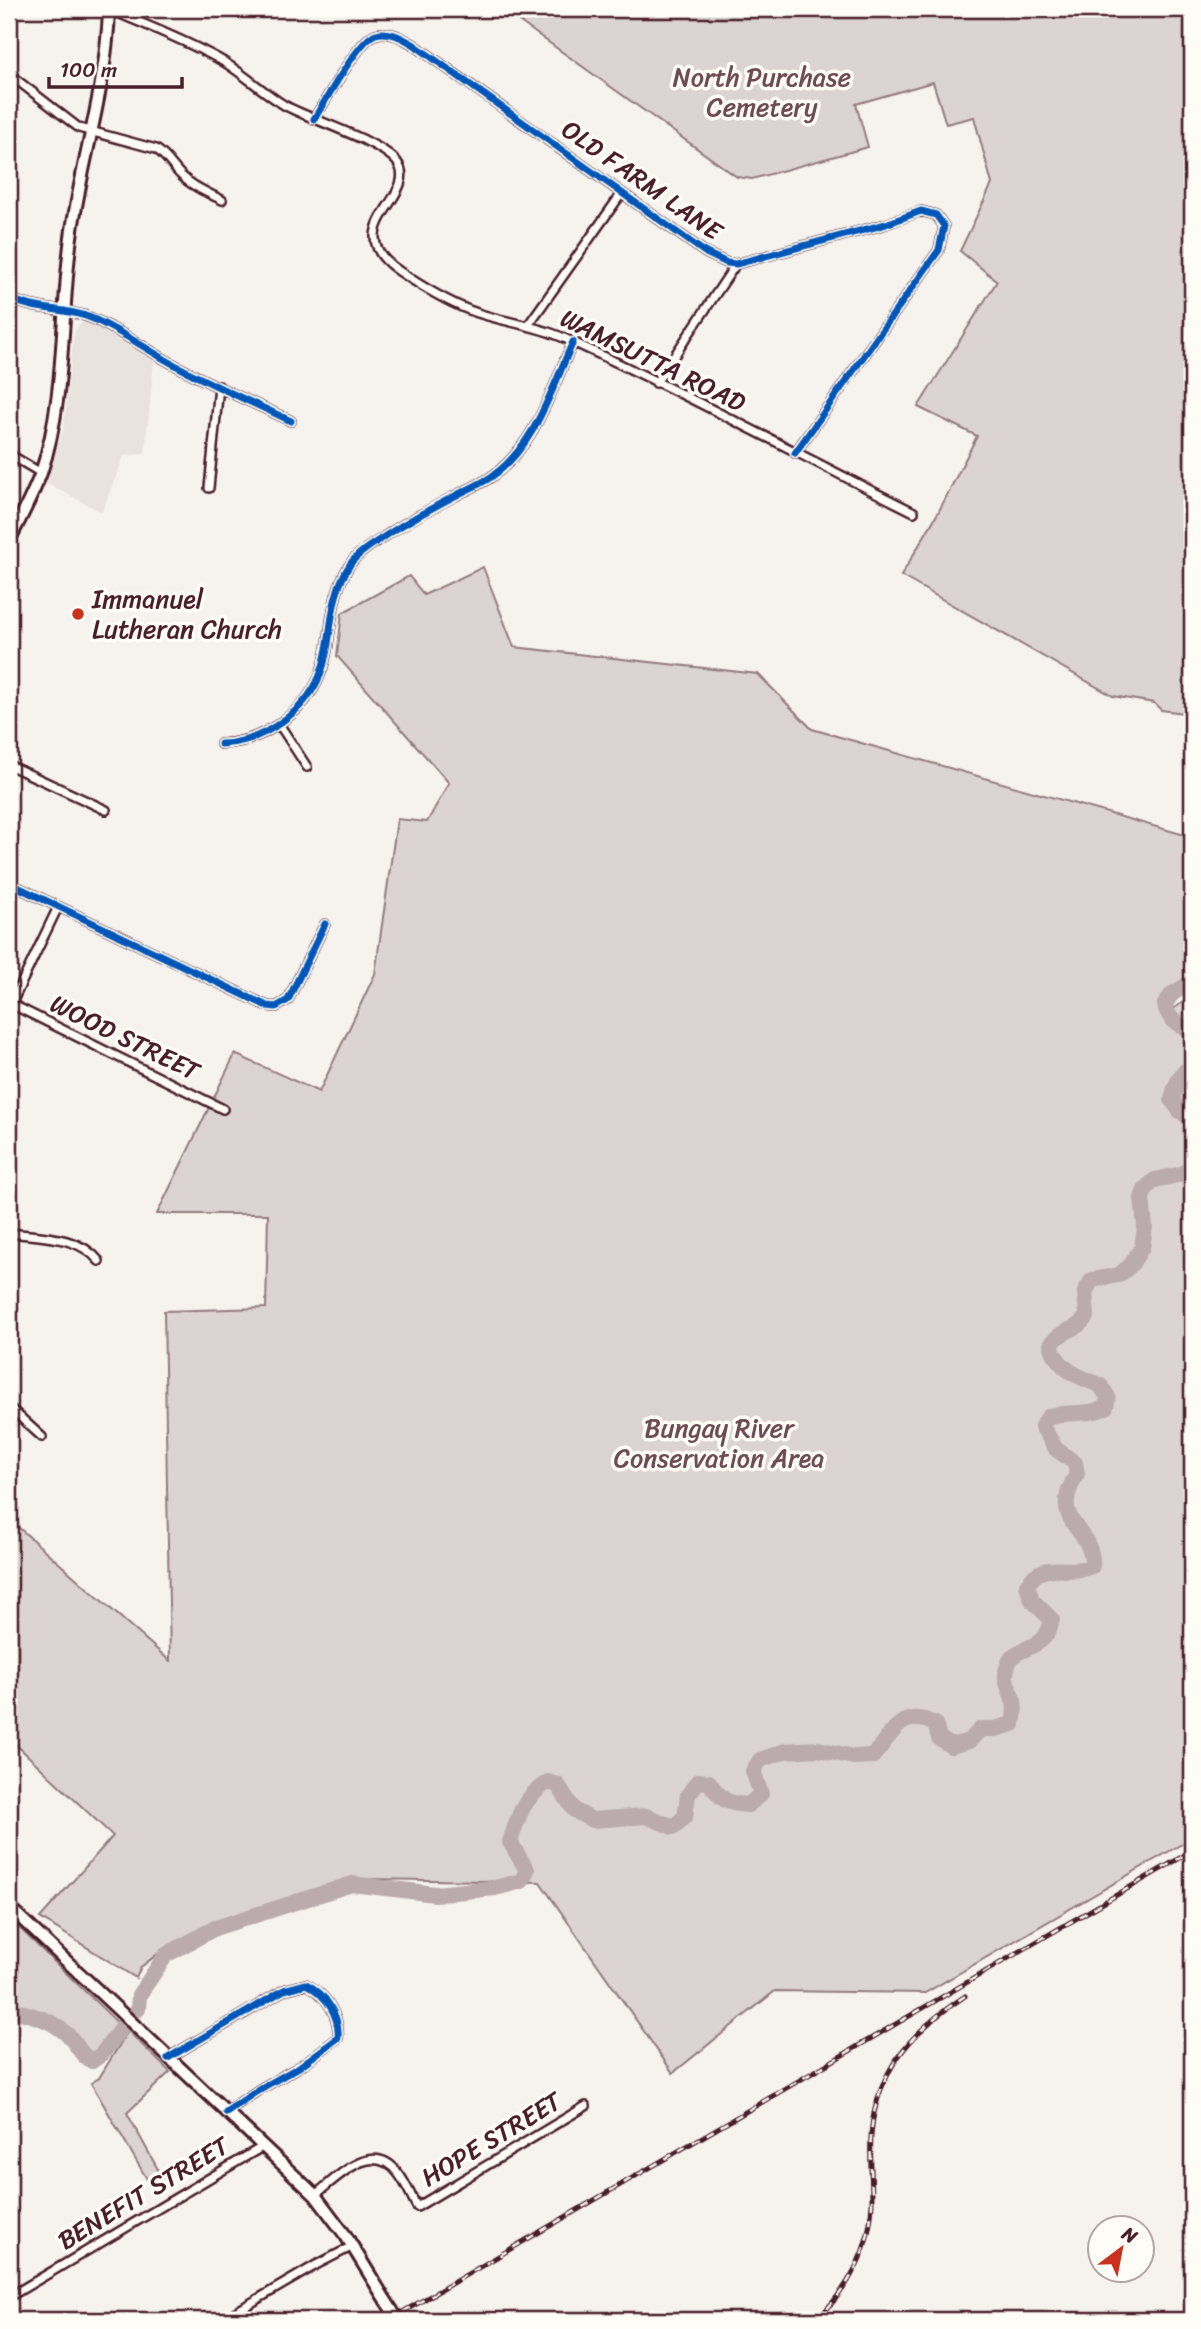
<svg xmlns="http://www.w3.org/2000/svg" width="1201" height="2329" viewBox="0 0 1201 2329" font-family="Sriracha,sans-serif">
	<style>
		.built { fill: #e9e3e0 }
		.green { fill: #dcd4d2; stroke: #937a7e; stroke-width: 2 }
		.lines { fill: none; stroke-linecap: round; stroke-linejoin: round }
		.river { stroke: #bbabac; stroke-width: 16 }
		.minor-casing { stroke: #4a1f2b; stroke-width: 12 }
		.secondary-casing { stroke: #4a1f2b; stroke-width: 16 }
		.minor { stroke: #fdfcf7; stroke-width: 7 }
		.secondary { stroke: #fdfcf7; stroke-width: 10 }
		.rail-casing { stroke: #4a1f2b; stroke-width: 5 }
		.rail { stroke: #fdfcf7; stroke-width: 2.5; stroke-dasharray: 8; stroke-linecap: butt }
		.secondary-bridge-casing { stroke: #4a1f2b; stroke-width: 16; stroke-linecap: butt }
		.secondary-bridge { stroke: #fdfcf7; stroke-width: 10 }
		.cycleway-casing { stroke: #fdfcf7; stroke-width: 11 }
		.cycleway { stroke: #0057b8; stroke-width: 7 }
		.poi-dot { fill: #c8321e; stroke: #fdfcf7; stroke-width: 2.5 }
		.labels { text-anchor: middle; stroke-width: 7; stroke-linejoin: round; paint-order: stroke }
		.park-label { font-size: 26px; fill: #6e4c55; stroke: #fdfcf7 }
		.street-label { font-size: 26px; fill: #4a1f2b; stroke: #fdfcf7 }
		.poi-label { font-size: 26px; fill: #4a1f2b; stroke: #fdfcf7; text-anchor: start }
	</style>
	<rect width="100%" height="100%" fill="#f6f3ef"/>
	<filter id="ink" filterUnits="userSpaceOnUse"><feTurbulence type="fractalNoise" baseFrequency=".0143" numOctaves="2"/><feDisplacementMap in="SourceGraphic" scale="14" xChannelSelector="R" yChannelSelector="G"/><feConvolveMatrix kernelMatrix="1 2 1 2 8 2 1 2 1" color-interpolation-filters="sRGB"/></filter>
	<g filter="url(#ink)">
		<path class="built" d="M87,322L118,337L154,361L145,454L124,456L102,512L46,483L64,426L74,333L79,324Z"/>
		<path class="green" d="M502,9H1192V714L1161,710L1154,703L1113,696L901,576L939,511L977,436L918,407L997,281L960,251L992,184L974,117L946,124L933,82L856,104L868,147L752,179L737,177Z
			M483,567L514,647L758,674L812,729L1192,837V982L1172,994L1165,1004L1167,1013L1192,996V1838L925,1993L775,1991L673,2073L540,1882L368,1879L215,1928L168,1946L141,1967L136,1978L40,1918L113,1836L9,1738V1519L170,1661L164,1311L266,1308L268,1214H157L235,1054L319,1092L375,974L397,819L427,822L449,783L337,656L342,613L409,576L424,595Z
			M9,1918L122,2027L102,2054L92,2061C80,2055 79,2047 70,2037C52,2019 33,2015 9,2009Z
			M128,2031L170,2072L127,2113L167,2186L155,2193L91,2083L99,2078Z"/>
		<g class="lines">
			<path class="river" d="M1192,982L1172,994L1165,1004C1167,1019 1179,1026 1192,1031
				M1192,1066C1179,1073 1175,1086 1172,1100L1180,1111L1192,1119
				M9,2009C33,2015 52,2019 70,2037C79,2047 80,2055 92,2061L102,2054L122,2027
				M138,2009L139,1995L166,1955L215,1928L352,1884L435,1894L495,1888L522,1881L527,1870L510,1842C519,1814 523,1798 548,1782L558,1785L574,1810L592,1820L646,1816L673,1827L685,1817L688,1795L698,1781L709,1782C721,1800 727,1804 748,1805L761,1794L753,1771L760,1760L785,1751L818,1749L853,1757L873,1756C893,1734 900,1707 935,1724L939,1738L951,1746L969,1741L981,1729H995L1013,1724C1014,1717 1016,1709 1014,1702C1010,1688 1002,1680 1008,1665C1015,1643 1045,1654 1052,1620L1032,1600L1027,1585C1043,1558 1067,1577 1092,1566C1095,1528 1046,1524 1077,1474L1075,1463L1056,1449L1042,1426L1049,1416C1068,1411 1088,1416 1106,1407L1108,1397L1100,1385C1078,1377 1057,1369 1051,1344C1063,1328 1075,1333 1087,1316L1085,1292L1092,1280L1119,1275L1131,1265L1142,1247L1145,1227L1142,1198L1146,1188L1155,1180L1182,1174L1192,1167"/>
			<g class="minor-casing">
				<path id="minor" d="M109,9C147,26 188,41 224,62C245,75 263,92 284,105C311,120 381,141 397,162C422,196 335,228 399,271C421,286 444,300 469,310C500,322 533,324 564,338C683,392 798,454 914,512
					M9,74L79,128L156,149C168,157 173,168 183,177C194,188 209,193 222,200
					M314,119C325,102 359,39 376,34C389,30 402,38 413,44L706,253L727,263L736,264L886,224L921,211L936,215L944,226L939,250L795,453
					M9,298C38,312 64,307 91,318C118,329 141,346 166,360C206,383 250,401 291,421
					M529,324L622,193
					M656,383L736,264
					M9,454L41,473
					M209,488L219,386
					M279,724L307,767
					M221,744C244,743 265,735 284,720C348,673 315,616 351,563C359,552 373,544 384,537C406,522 430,509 453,497C466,490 479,485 491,477C535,447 552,388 573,342
					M9,765L106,810
					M9,883L267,1006L276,1007L288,1000L325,924
					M9,1003L223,1109
					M9,1009L58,907
					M9,1233C40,1237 78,1235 99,1261
					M9,1407L42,1437
					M168,2058L284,1990L306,1984C326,1994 340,2016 338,2038L299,2067L260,2089L226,2112
					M315,2195C338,2177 372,2139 398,2173C406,2183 411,2196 417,2207L586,2106
					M9,2297L262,2147
					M222,2320L316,2265L353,2246"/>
			</g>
			<g class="secondary-casing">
				<path id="secondary" d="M9,541C20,519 32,497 41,473C67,396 60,310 72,230C83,156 107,84 109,9
					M9,1907L315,2195L346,2236L386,2301"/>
			</g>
			<use href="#minor" class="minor"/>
			<use href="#secondary" class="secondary"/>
			<g class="rail-casing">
				<path id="rail" d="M389,2320L1192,1851
					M816,2320C849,2289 871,2248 872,2202C872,2169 867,2137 876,2105C889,2055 923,2024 965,1996"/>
			</g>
			<use href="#rail" class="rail"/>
			<g class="secondary-bridge-casing">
				<path id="secondary-bridge" d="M386,2301L398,2320"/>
			</g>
			<use href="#secondary-bridge" class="secondary-bridge"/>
			<g class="cycleway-casing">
				<path id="cycleway" d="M314,119C325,102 359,39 376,34C389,30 402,38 413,44L706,253L727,263L736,264L886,224L921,211L936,215L944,226L939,250L795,453
					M9,298C38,312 64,307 91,318C118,329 141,346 166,360C206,383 250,401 291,421
					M221,744C244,743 265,735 284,720C348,673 315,616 351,563C359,552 373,544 384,537C406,522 430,509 453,497C466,490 479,485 491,477C535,447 552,388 573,342
					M9,883L267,1006L276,1007L288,1000L325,924
					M168,2058L284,1990L306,1984C326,1994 340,2016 338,2038L299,2067L260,2089L226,2112"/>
			</g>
			<use href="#cycleway" class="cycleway"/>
		</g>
	</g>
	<circle class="poi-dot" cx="78" cy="614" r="7"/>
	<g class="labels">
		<g class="park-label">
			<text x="762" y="86">North Purchase<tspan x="762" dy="30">Cemetery</tspan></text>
			<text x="719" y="1437">Bungay River<tspan x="719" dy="30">Conservation Area</tspan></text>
		</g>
		<g class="street-label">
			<text transform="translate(642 180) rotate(35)" y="9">OLD FARM LANE</text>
			<text transform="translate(653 360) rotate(26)" y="9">WAMSUTTA ROAD</text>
			<text transform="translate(125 1037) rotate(26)" y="9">WOOD STREET</text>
			<text transform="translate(491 2139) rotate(-31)" y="9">HOPE STREET</text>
			<text transform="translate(143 2193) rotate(-31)" y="9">BENEFIT STREET</text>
		</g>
		<g class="poi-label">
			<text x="92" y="608">Immanuel<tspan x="92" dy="30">Lutheran Church</tspan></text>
		</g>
	</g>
	<rect width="1201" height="2329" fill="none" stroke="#fdfcf7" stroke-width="35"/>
	<rect x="18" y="18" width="1166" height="2294" fill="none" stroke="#4a1f2b" stroke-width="2.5" filter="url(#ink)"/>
	<g transform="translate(1121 2249) rotate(32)"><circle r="33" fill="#fdfcf7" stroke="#b5a4a5" stroke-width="2"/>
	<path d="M0-5L12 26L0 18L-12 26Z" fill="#c8321e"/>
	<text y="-10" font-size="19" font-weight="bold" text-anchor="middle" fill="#4a1f2b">N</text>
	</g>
	<path d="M49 77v10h133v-10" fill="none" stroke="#4a1f2b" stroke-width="3.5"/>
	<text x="60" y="77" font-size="21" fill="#4a1f2b" stroke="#fdfcf7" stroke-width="5" paint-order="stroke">100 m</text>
</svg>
